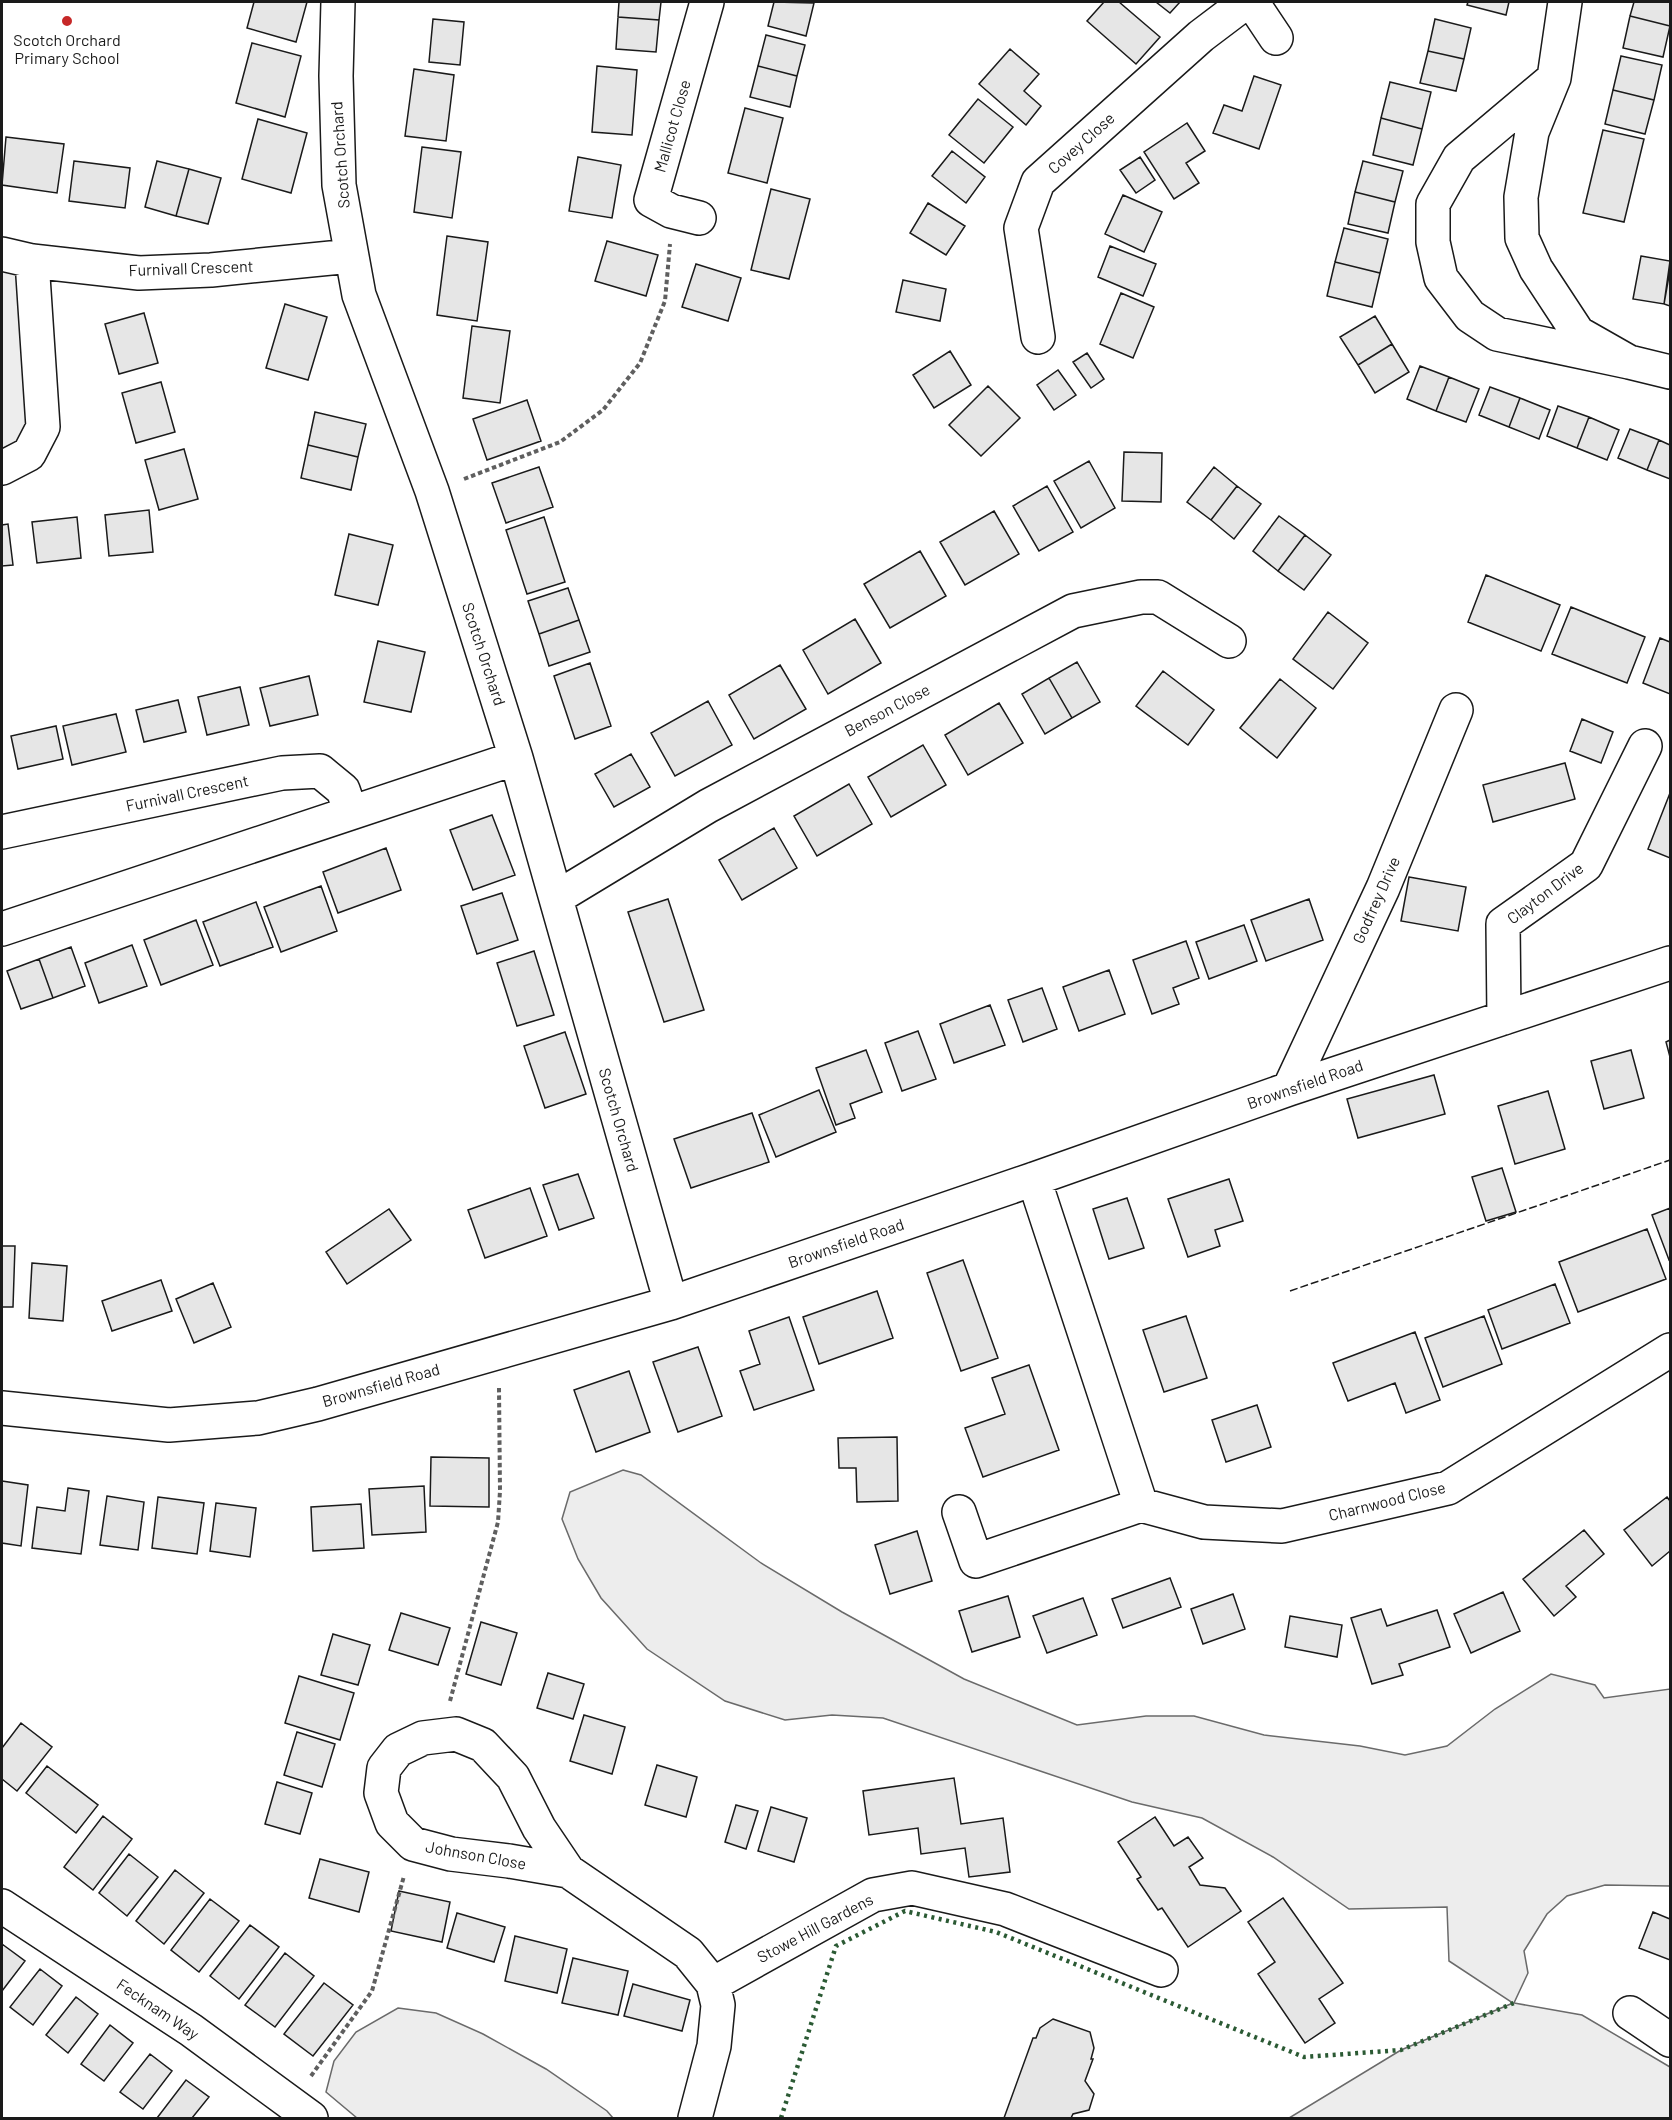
<svg xmlns="http://www.w3.org/2000/svg" width="1672" height="2120" viewBox="0 0 1672 2120" font-family="Barlow,sans-serif">
	<style>
		.built { fill: #ededed; stroke: #6a6a6a; stroke-width: 1.5 }
		.building { fill: #e6e6e6; stroke: #1a1a1a; stroke-width: 1.5 }
		.lines { fill: none; stroke-linecap: round; stroke-linejoin: round }
		.minor-casing { stroke: #1a1a1a; stroke-width: 36 }
		.path { stroke: #5f5f5f; stroke-width: 4; stroke-dasharray: 4.5 3; stroke-linecap: butt }
		.minor { stroke: #fff; stroke-width: 33 }
		.hedge { stroke: #2b5a34; stroke-width: 4.5; stroke-dasharray: 3 4.5; stroke-linecap: butt }
		.fence { stroke: #1a1a1a; stroke-width: 1.5; stroke-dasharray: 8 3; stroke-linecap: butt }
		.poi-dot { fill: #c62828; stroke: #fff; stroke-width: 2 }
		.labels { text-anchor: middle; stroke-width: 4.5; stroke-linejoin: round; paint-order: stroke }
		.poi-label { font-size: 16px; fill: #1a1a1a; stroke: #fff }
		.street-label { font-size: 16px; fill: #1a1a1a; stroke: #fff }
	</style>
	<rect width="100%" height="100%" fill="#fff"/>
	<path class="built" d="M2,267L21,272L33,416L22,439L2,453Z
		M623,1470L641,1475L761,1563L842,1612L964,1679L1077,1725L1146,1716H1194L1264,1735L1360,1746L1405,1755L1447,1746L1495,1709L1551,1674L1595,1685L1604,1698L1670,1689V1886L1605,1885L1567,1896L1547,1914L1524,1951L1528,1973L1514,2003L1582,2015L1670,2067V2118H1289L1401,2050L1513,2003L1449,1961L1447,1907L1349,1909L1273,1857L1202,1818L1132,1802L883,1718L832,1715L785,1720L725,1701L647,1649L601,1598L578,1559L562,1519L570,1492Z
		M398,2008L436,2013L483,2034L546,2069L607,2111L613,2118H357L326,2092L334,2061L356,2032Z"/>
	<path class="building" d="M254,2H307L296,42L247,28Z
		M619,2H661L659,20L618,17Z
		M774,2L814,3L806,36L768,26Z
		M1104,2H1119L1160,37L1136,64L1087,21Z
		M1156,2H1180L1170,13Z
		M1468,2H1509L1506,15L1467,5Z
		M1634,2H1670V26L1630,16Z
		M1630,16L1670,26L1663,57L1623,48Z
		M618,17L659,20L656,52L616,49Z
		M433,19L464,22L460,65L429,62Z
		M1435,19L1471,28L1464,59L1428,51Z
		M766,35L805,45L797,76L758,66Z
		M252,43L301,56L285,117L236,103Z
		M1010,49L1039,74L1024,91L1041,106L1026,125L979,84Z
		M1428,51L1464,59L1456,91L1420,83Z
		M1621,56L1662,65L1654,100L1613,90Z
		M597,66L637,70L632,135L592,132Z
		M758,66L797,76L790,107L750,97Z
		M414,69L454,75L446,141L405,136Z
		M1254,76L1281,85L1259,149L1213,133L1224,105L1242,111Z
		M1390,82L1431,92L1422,129L1381,118Z
		M1613,90L1654,100L1645,134L1605,124Z
		M978,99L1013,127L984,163L949,135Z
		M745,108L783,118L767,183L728,173Z
		M1381,118L1422,129L1413,165L1373,155Z
		M258,119L307,133L291,193L242,179Z
		M1187,123L1205,151L1186,163L1199,183L1174,199L1144,152Z
		M1603,130L1644,139L1624,222L1583,213Z
		M6,137L64,144L57,193L2,185Z
		M422,147L461,152L452,218L414,212Z
		M952,151L985,177L966,203L932,176Z
		M578,157L621,165L612,218L569,211Z
		M1140,157L1155,180L1136,193L1120,170Z
		M74,161L130,168L125,208L69,201Z
		M157,161L189,169L176,216L145,207Z
		M1363,161L1403,171L1395,202L1355,192Z
		M189,169L221,178L208,224L176,216Z
		M771,189L810,199L789,279L751,270Z
		M1355,192L1395,202L1388,233L1348,224Z
		M1123,195L1162,212L1144,252L1105,234Z
		M928,203L965,226L946,255L910,233Z
		M1344,228L1388,239L1380,273L1335,262Z
		M447,236L488,242L477,321L437,315Z
		M607,241L658,255L646,296L595,281Z
		M1110,246L1156,264L1143,296L1098,277Z
		M1641,256L1670,261L1664,304L1633,299Z
		M1335,262L1380,273L1372,307L1327,296Z
		M696,264L741,278L728,321L682,307Z
		M1670,270V306L1664,304Z
		M903,280L946,289L940,321L896,312Z
		M1121,293L1154,307L1133,358L1100,344Z
		M285,304L327,317L308,380L266,368Z
		M144,313L158,363L119,374L105,324Z
		M1375,316L1392,344L1358,365L1340,337Z
		M472,326L510,331L500,403L463,398Z
		M1392,344L1409,372L1375,393L1358,365Z
		M950,351L971,385L934,408L913,375Z
		M1087,353L1104,379L1091,388L1073,362Z
		M1420,366L1449,377L1436,411L1407,399Z
		M1058,370L1076,395L1054,410L1037,385Z
		M1449,377L1479,389L1466,422L1436,411Z
		M161,382L175,432L136,443L122,393Z
		M988,386L1020,418L981,456L949,425Z
		M1490,387L1520,398L1509,427L1479,415Z
		M1520,398L1550,410L1539,439L1509,427Z
		M527,400L541,441L487,460L473,419Z
		M1558,406L1589,417L1577,448L1547,436Z
		M315,412L366,424L358,457L308,445Z
		M1589,417L1619,430L1607,460L1577,448Z
		M1630,429L1659,440L1647,470L1618,458Z
		M1659,440L1670,445V479L1647,470Z
		M308,445L358,457L351,490L301,478Z
		M184,449L198,499L159,510L145,460Z
		M1124,452L1162,453L1161,502L1122,501Z
		M1089,461L1115,508L1081,528L1054,481Z
		M539,467L553,507L506,523L492,483Z
		M1214,467L1237,486L1211,520L1187,502Z
		M1047,486L1073,532L1039,551L1013,506Z
		M1237,486L1261,504L1234,539L1211,520Z
		M149,510L153,552L109,556L105,515Z
		M994,511L1019,554L965,585L940,542Z
		M1279,516L1305,535L1278,571L1253,551Z
		M77,517L81,558L37,563L32,522Z
		M544,517L565,582L527,594L506,530Z
		M8,524L13,565L2,566V525Z
		M349,534L393,545L378,605L335,595Z
		M1305,535L1331,555L1304,590L1278,571Z
		M920,551L946,596L890,628L864,584Z
		M1486,575L1560,605L1541,651L1468,622Z
		M568,588L579,620L539,634L528,601Z
		M1571,607L1645,637L1627,683L1552,654Z
		M1328,612L1368,643L1333,689L1293,659Z
		M855,619L881,663L828,694L803,650Z
		M579,620L590,652L549,666L539,634Z
		M1660,638L1670,642V694L1643,683Z
		M378,641L425,652L411,712L364,702Z
		M1077,662L1100,702L1072,718L1049,678Z
		M590,663L611,726L575,739L554,676Z
		M780,665L806,709L754,739L729,695Z
		M1163,671L1214,710L1188,745L1136,706Z
		M309,676L318,715L270,726L260,688Z
		M1049,678L1072,718L1045,734L1022,694Z
		M1280,679L1316,708L1277,758L1240,728Z
		M240,687L249,725L207,735L198,697Z
		M178,700L186,732L144,742L136,710Z
		M708,701L732,745L675,776L651,733Z
		M999,703L1023,743L968,775L945,735Z
		M116,714L126,752L72,765L63,726Z
		M1582,719L1613,732L1601,763L1570,751Z
		M56,726L63,759L18,769L11,736Z
		M923,745L946,785L891,817L868,777Z
		M631,754L650,787L614,807L595,774Z
		M1565,763L1575,799L1493,822L1483,785Z
		M849,784L872,824L817,856L794,816Z
		M1670,793V858L1648,849Z
		M492,815L515,875L473,890L450,830Z
		M774,828L797,868L742,900L719,860Z
		M386,848L401,890L338,913L323,872Z
		M1409,877L1466,887L1458,931L1401,921Z
		M321,886L337,931L281,952L264,907Z
		M502,893L518,940L477,954L461,906Z
		M668,899L704,1010L664,1022L628,912Z
		M1309,899L1323,940L1266,961L1251,920Z
		M256,902L273,947L220,966L203,922Z
		M196,920L213,965L161,985L144,940Z
		M1244,925L1257,961L1209,979L1196,942Z
		M1186,941L1199,978L1173,988L1179,1004L1152,1014L1133,960Z
		M132,945L147,986L99,1003L85,963Z
		M71,947L85,986L53,998L39,959Z
		M534,951L554,1015L517,1026L497,963Z
		M39,959L53,998L21,1009L7,971Z
		M1109,970L1125,1014L1079,1031L1063,987Z
		M1042,988L1057,1029L1023,1042L1008,1000Z
		M990,1005L1005,1045L954,1063L940,1024Z
		M918,1031L936,1079L902,1091L885,1043Z
		M565,1032L586,1094L545,1108L524,1046Z
		M1670,1040V1057L1666,1042Z
		M866,1050L882,1092L850,1104L855,1118L836,1125L816,1068Z
		M1631,1050L1644,1098L1604,1109L1591,1061Z
		M1434,1075L1445,1114L1358,1138L1347,1099Z
		M819,1090L836,1132L776,1157L759,1115Z
		M1548,1091L1565,1149L1515,1164L1498,1106Z
		M752,1113L769,1162L691,1188L674,1139Z
		M1502,1168L1516,1212L1486,1221L1472,1177Z
		M578,1174L594,1218L559,1230L543,1185Z
		M1229,1179L1243,1221L1215,1230L1220,1246L1188,1257L1168,1199Z
		M530,1188L547,1236L485,1258L468,1210Z
		M1127,1198L1144,1248L1109,1259L1093,1209Z
		M1670,1208V1259L1669,1260L1652,1215Z
		M389,1209L411,1240L347,1284L326,1252Z
		M1647,1229L1666,1279L1578,1312L1559,1262Z
		M2,1246H15L13,1307H2Z
		M963,1260L998,1358L961,1371L927,1273Z
		M32,1263L67,1266L63,1321L29,1318Z
		M161,1280L172,1311L112,1331L102,1301Z
		M213,1283L231,1327L194,1343L176,1299Z
		M1555,1284L1570,1323L1502,1349L1488,1310Z
		M877,1291L893,1338L819,1364L803,1317Z
		M1186,1316L1207,1378L1164,1392L1143,1330Z
		M1484,1316L1502,1364L1443,1387L1425,1338Z
		M789,1317L814,1390L754,1410L740,1371L760,1364L749,1331Z
		M1415,1332L1440,1400L1406,1413L1395,1383L1348,1401L1333,1363Z
		M698,1347L722,1416L678,1432L653,1362Z
		M1029,1365L1059,1450L983,1477L965,1428L1005,1414L992,1378Z
		M629,1371L650,1432L596,1452L574,1390Z
		M1257,1405L1271,1447L1226,1462L1212,1420Z
		M897,1437L898,1501L857,1502L856,1468H839L838,1438Z
		M431,1457L489,1458V1507L430,1506Z
		M2,1481L28,1485L21,1546L2,1543Z
		M424,1486L426,1532L372,1535L369,1489Z
		M68,1488L89,1491L81,1554L32,1548L37,1507L65,1511Z
		M107,1496L144,1502L138,1550L100,1545Z
		M158,1497L204,1503L197,1554L152,1548Z
		M1667,1497L1670,1501V1551L1652,1566L1624,1530Z
		M216,1503L256,1508L250,1557L210,1551Z
		M361,1504L364,1548L313,1551L311,1507Z
		M1584,1530L1604,1554L1566,1586L1576,1597L1554,1616L1523,1579Z
		M917,1531L932,1581L890,1594L875,1545Z
		M1170,1578L1181,1607L1123,1628L1112,1599Z
		M1503,1592L1520,1631L1471,1653L1454,1614Z
		M1233,1594L1245,1629L1203,1644L1191,1609Z
		M1008,1596L1020,1637L972,1652L959,1611Z
		M1083,1598L1097,1635L1047,1653L1033,1616Z
		M1381,1609L1387,1626L1437,1610L1450,1647L1399,1664L1403,1675L1372,1684L1351,1618Z
		M401,1613L450,1628L438,1665L389,1650Z
		M1290,1616L1342,1625L1337,1657L1285,1647Z
		M481,1622L517,1633L501,1685L466,1674Z
		M333,1634L370,1645L358,1685L321,1675Z
		M548,1673L584,1684L573,1719L537,1708Z
		M299,1676L354,1693L340,1740L285,1723Z
		M584,1715L625,1727L612,1774L570,1761Z
		M21,1723L52,1747L17,1791L2,1779V1748Z
		M297,1732L335,1744L322,1787L284,1775Z
		M657,1765L697,1777L686,1817L645,1805Z
		M47,1766L98,1805L76,1833L26,1793Z
		M954,1778L961,1824L1003,1818L1010,1872L969,1877L965,1848L921,1854L918,1828L869,1835L863,1791Z
		M277,1782L312,1793L300,1834L265,1824Z
		M736,1805L758,1811L746,1849L725,1842Z
		M771,1807L807,1818L794,1862L758,1851Z
		M103,1816L132,1839L93,1890L64,1867Z
		M1155,1817L1174,1846L1188,1837L1203,1858L1189,1867L1200,1885L1225,1888L1241,1911L1188,1947L1162,1908L1158,1910L1137,1879L1141,1877L1118,1842Z
		M129,1854L158,1877L127,1916L99,1893Z
		M320,1859L369,1872L359,1912L309,1898Z
		M175,1870L204,1893L164,1944L136,1921Z
		M399,1891L450,1902L442,1942L391,1931Z
		M1283,1898L1343,1983L1319,1999L1335,2023L1305,2043L1258,1974L1275,1962L1248,1922Z
		M210,1899L239,1921L199,1972L171,1950Z
		M1653,1912L1670,1919V1960L1639,1948Z
		M457,1913L505,1927L494,1962L447,1948Z
		M250,1925L279,1947L239,1999L210,1976Z
		M515,1936L567,1949L557,1993L505,1981Z
		M2,1944L25,1961L2,1991Z
		M285,1953L314,1976L275,2027L245,2005Z
		M573,1958L628,1971L618,2015L562,2003Z
		M40,1969L62,1986L33,2025L10,2007Z
		M324,1983L353,2005L313,2056L284,2034Z
		M633,1984L690,2000L682,2031L624,2016Z
		M76,1997L98,2014L68,2053L46,2035Z
		M1053,2019L1090,2032L1094,2048L1091,2059H1093L1085,2081L1094,2094L1089,2110L1073,2114L1071,2118H1004L1033,2038H1036L1040,2028Z
		M110,2025L133,2043L104,2081L81,2064Z
		M150,2054L172,2071L143,2109L120,2092Z
		M186,2080L209,2097L192,2118H157Z"/>
	<g class="lines">
		<g class="minor-casing">
			<path id="minor" d="M338,2L336,76L339,185L359,295L432,491L516,758L671,1303
				M1252,2L1276,38
				M1565,2L1554,78L1532,132L1521,197L1522,238L1536,269L1578,333L1629,362L1670,372
				M1554,78L1459,158L1433,204V242L1441,278L1470,316L1497,334L1629,362
				M699,218L671,211L651,200L707,2
				M2,254L32,261L139,273L211,270L351,256
				M1038,337L1021,228L1038,182L1201,36L1246,2
				M2,468L29,454L43,427L32,261
				M2,832L282,773L320,771L343,790L351,813
				M556,898L708,806L1073,611L1141,597H1158L1229,641
				M2,929L516,758
				M1504,1018L1503,924L1586,865L1645,746
				M1289,1089L1383,888L1456,710
				M1034,1179L1141,1505L1204,1522L1282,1526L1448,1488L1670,1350
				M2,1408L169,1425L258,1418L318,1404L671,1303L1034,1179L1289,1089L1670,963
				M959,1512L976,1561L1141,1505
				M568,1871L509,1861L451,1854L413,1844L392,1823L381,1793L384,1768L398,1750L423,1738L456,1734L483,1745L513,1777L539,1828L568,1871L688,1953L713,1984L718,2005L714,2046L695,2118
				M2,1906L191,2030L311,2118
				M713,1984L873,1895L912,1888L1005,1909L1161,1970
				M1630,2013L1670,2040"/>
		</g>
		<path class="path" d="M464,479L560,442L603,410L640,363L665,301L670,244
			M450,1701L498,1522L500,1491L499,1388
			M311,2076L372,1991L404,1876"/>
		<use href="#minor" class="minor"/>
		<path class="hedge" d="M781,2118L836,1946L905,1911L996,1932L1304,2057L1401,2050L1514,2003"/>
		<path class="fence" d="M1290,1291L1670,1160"/>
	</g>
	<circle class="poi-dot" cx="67" cy="21" r="6"/>
	<g class="labels">
		<g class="poi-label">
			<text x="67" y="46">Scotch Orchard<tspan x="67" dy="18">Primary School</tspan></text>
		</g>
		<g class="street-label">
			<text transform="translate(672 126) rotate(-74)" y="6">Mallicot Close</text>
			<text transform="translate(1081 143) rotate(-42)" y="6">Covey Close</text>
			<text transform="translate(340 155) rotate(-94)" y="6">Scotch Orchard</text>
			<text transform="translate(191 268) rotate(-2)" y="6">Furnivall Crescent</text>
			<text transform="translate(484 654) rotate(72)" y="6">Scotch Orchard</text>
			<text transform="translate(887 710) rotate(-28)" y="6">Benson Close</text>
			<text transform="translate(187 793) rotate(-12)" y="6">Furnivall Crescent</text>
			<text transform="translate(1545 893) rotate(-37)" y="6">Clayton Drive</text>
			<text transform="translate(1376 900) rotate(-66)" y="6">Godfrey Drive</text>
			<text transform="translate(1305 1084) rotate(-19)" y="6">Brownsfield Road</text>
			<text transform="translate(619 1120) rotate(74)" y="6">Scotch Orchard</text>
			<text transform="translate(846 1243) rotate(-19)" y="6">Brownsfield Road</text>
			<text transform="translate(381 1385) rotate(-16)" y="6">Brownsfield Road</text>
			<text transform="translate(1387 1501) rotate(-14)" y="6">Charnwood Close</text>
			<text transform="translate(476 1855) rotate(10)" y="6">Johnson Close</text>
			<text transform="translate(815 1928) rotate(-28)" y="6">Stowe Hill Gardens</text>
			<text transform="translate(158 2009) rotate(34)" y="6">Fecknam Way</text>
		</g>
	</g>
	<rect width="1672" height="2120" fill="none" stroke="#1a1a1a" stroke-width="6"/>
</svg>
